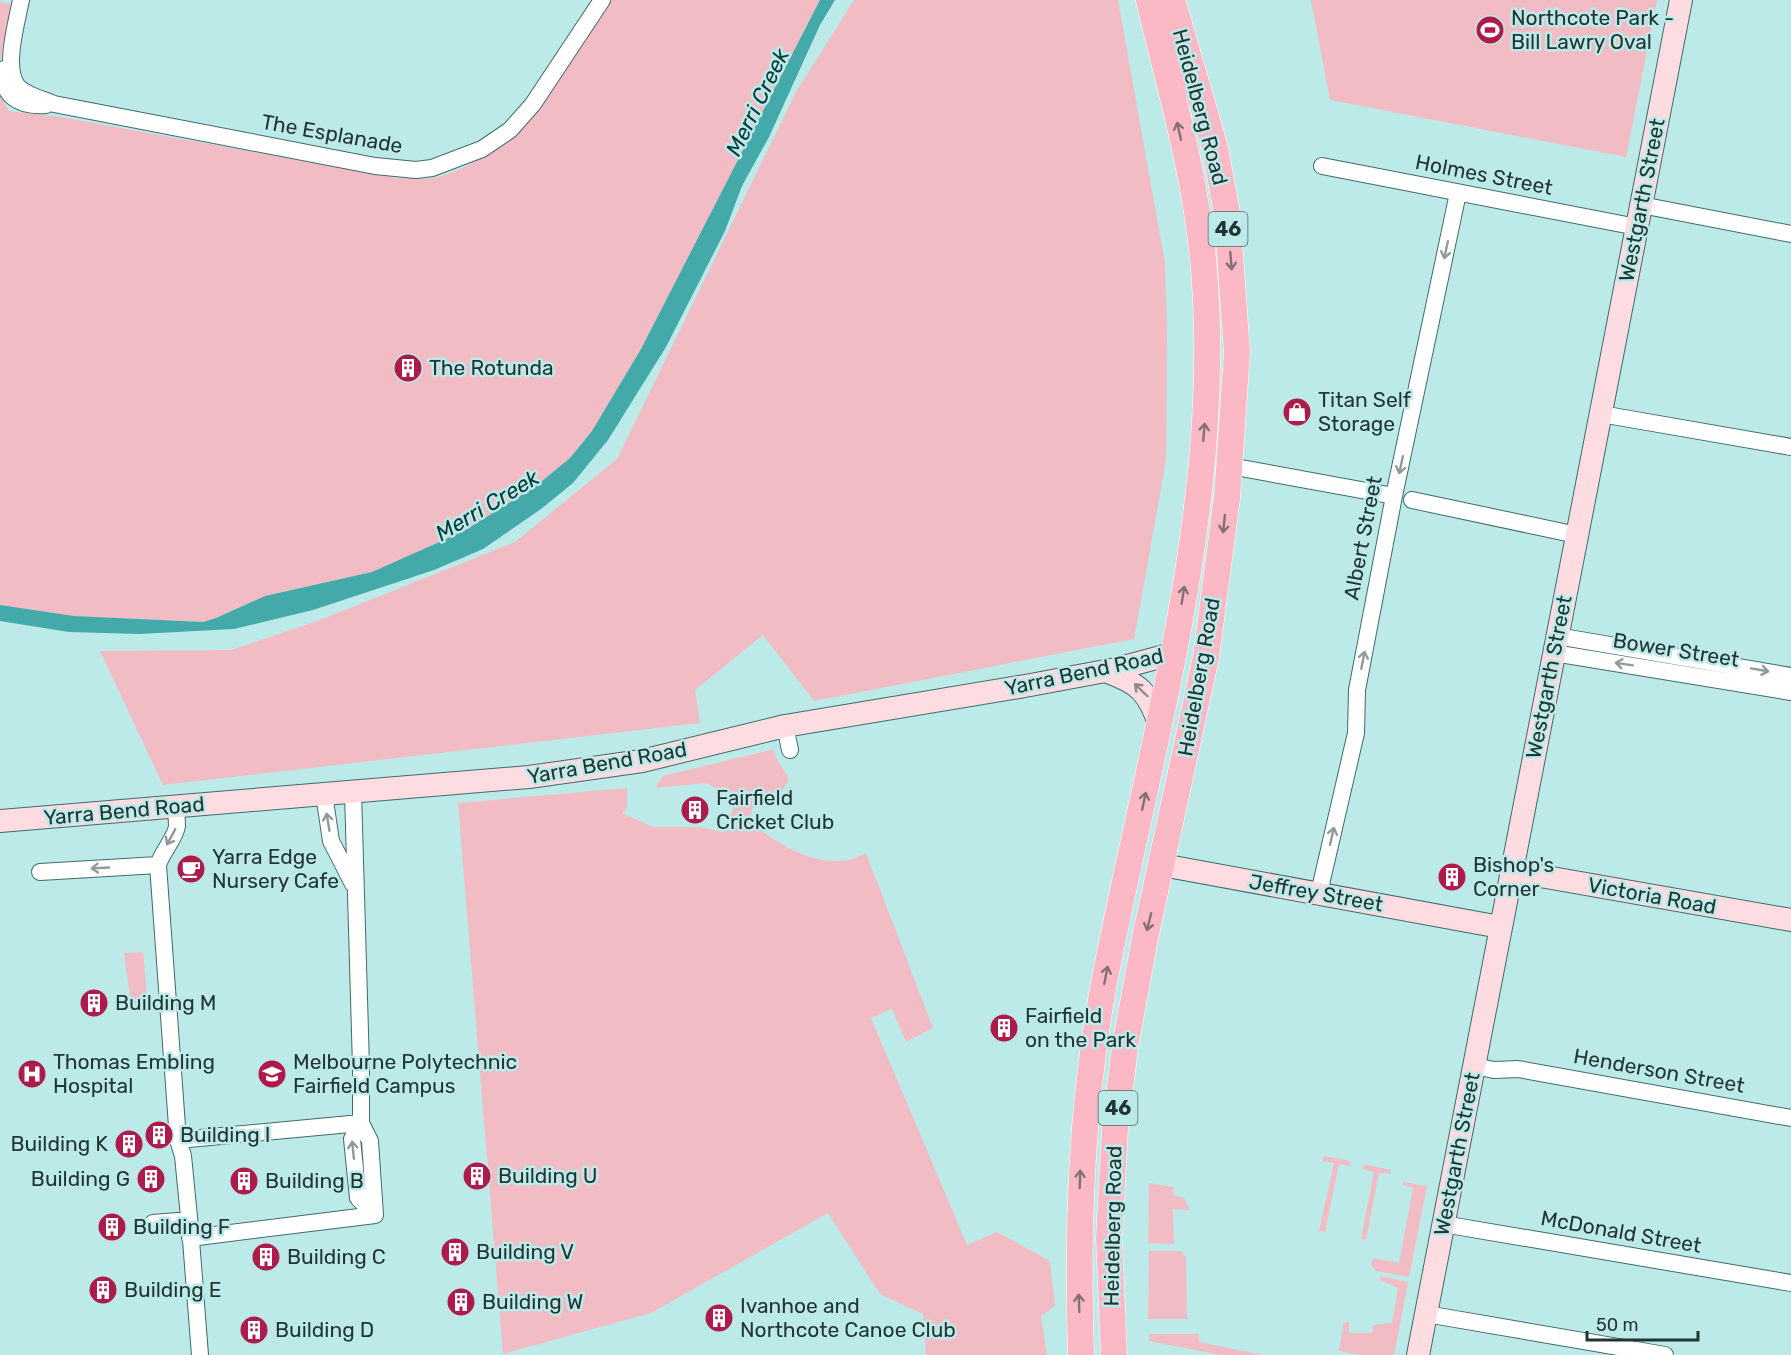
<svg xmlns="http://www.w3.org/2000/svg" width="1791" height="1355" viewBox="0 0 1791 1355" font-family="Rubik,sans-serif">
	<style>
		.green { fill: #f2bcc4 }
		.water { fill: #43aaa9 }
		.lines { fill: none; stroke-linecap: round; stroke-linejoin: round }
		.street-casing { stroke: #406b6a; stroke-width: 18 }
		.secondary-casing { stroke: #406b6a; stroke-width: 24 }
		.primary-casing { stroke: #fff; stroke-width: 27 }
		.street { stroke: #fff; stroke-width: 16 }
		.secondary { stroke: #fddce2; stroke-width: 22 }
		.primary { stroke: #fbb9c5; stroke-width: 26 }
		.oneway { stroke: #847075 }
		.oneway2 { stroke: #909a9a }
		.oneway3 { stroke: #90888b }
		.labels { text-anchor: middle; stroke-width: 5; stroke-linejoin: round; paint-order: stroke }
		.shield { fill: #bceae9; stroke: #506b6a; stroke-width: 1.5 }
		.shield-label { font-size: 20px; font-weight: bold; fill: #223434 }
		.poi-label { font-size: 21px; fill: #223434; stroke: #bceae9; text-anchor: start }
		.street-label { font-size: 21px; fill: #223434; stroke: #bceae9 }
		.water-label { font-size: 22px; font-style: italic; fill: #053837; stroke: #bceae9 }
	</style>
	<rect width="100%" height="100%" fill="#bceae9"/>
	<path class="green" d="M609,0H820L641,349L592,431L570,458L536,486L464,531L372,572L265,596L216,618L203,622L73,616L0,605V95L9,111L61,117L397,178C410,178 426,180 438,177C523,153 564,68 609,0Z
		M854,0H1118L1165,263L1167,330L1166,461L1134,639L814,701L763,635L695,690L700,723L163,785L100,651L231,650L320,620L515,542L617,459L796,92Z
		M1311,0H1657L1626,157L1330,100Z
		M0,2L11,4L0,62Z
		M774,749L775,756L789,779L779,796L762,795L753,806L749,821C780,846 827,876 866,853L933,1028L906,1042L892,1009L871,1018L967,1245L997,1232L1050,1261L1055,1306L1041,1316L1047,1355H926L923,1314L880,1294L828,1213L651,1313L503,1354L458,803L627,788V808L622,813L653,827H700L722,832L738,800L706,783L655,788L663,776Z
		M143,952L148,1008L132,1010L124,953Z
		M1324,1156L1350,1161V1166L1339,1164L1325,1232L1319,1231L1334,1163L1322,1161Z
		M1364,1164L1391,1170V1174L1379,1173L1366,1240L1361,1239L1374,1172L1363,1169Z
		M1403,1182L1427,1186L1409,1277L1376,1271L1371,1265L1373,1258L1399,1263L1413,1188L1403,1185Z
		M1149,1183L1174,1187L1173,1195L1184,1198L1190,1210L1173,1209L1174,1244L1148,1243Z
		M1149,1251H1182L1183,1255L1186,1256L1187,1319H1148Z
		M1380,1276L1408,1282L1394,1355H1360L1339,1351L1344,1322H1349V1333H1372L1373,1325L1392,1323L1398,1288L1380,1280Z
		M1149,1334H1199V1342L1263,1355H1221L1149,1341Z"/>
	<path class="water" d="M820,0H835L820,25L769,137L742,186L725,231L666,347L608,440L573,483L541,509L483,549L434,570L313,610L234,629L139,634L69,632L0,621V605L74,616L203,622L216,618L265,596L372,572L464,531L536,486L570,458L592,431L641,349Z"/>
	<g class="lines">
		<g class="street-casing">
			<path id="street" d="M21,0C17,21 4,65 16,84C23,95 43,99 54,104L375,166L416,170L432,168L482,149L510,130L533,104L602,0
				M4,69C0,96 20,107 46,105
				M1322,166L1637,227
				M1641,205L1791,234
				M1601,414L1791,447
				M1230,466L1394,496
				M1412,500L1577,535
				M1557,636L1791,676
				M1554,653L1791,692
				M785,726L790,750
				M353,792L361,1067V1123L370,1141L375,1215
				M324,794L331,841L353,884
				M176,806C176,813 177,820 177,826C176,837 162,852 158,865L178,1140L183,1156L190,1227
				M40,872L158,865
				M1319,893L1356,733L1357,690L1394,496L1458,193
				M1474,1066L1494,1070L1518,1069L1791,1118
				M361,1123L352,1139L358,1198L375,1215
				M178,1140L361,1123
				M153,1223L178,1221L190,1227L200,1355
				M1443,1224L1791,1283
				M190,1238L375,1215
				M1426,1314L1665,1355"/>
		</g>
		<g class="secondary-casing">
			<path id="secondary" d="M1105,671C1139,683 1149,692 1160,727
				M0,821L529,777L642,761L785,726L1025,686L1116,669L1175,653
				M1162,865L1500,927
				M1512,871L1791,920
				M1418,1355L1681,0"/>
		</g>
		<g class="primary-casing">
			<path id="primary" d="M1081,1355C1077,1228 1081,1103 1105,978C1141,793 1193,611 1205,422C1208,372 1208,320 1204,270C1197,179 1170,89 1149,0
				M1114,1355L1109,1238L1115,1129L1125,1047L1145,938L1206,657L1227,498L1237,352L1227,213L1215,148L1172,0"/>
		</g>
		<use href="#street" class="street"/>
		<use href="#secondary" class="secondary"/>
		<use href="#primary" class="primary"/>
	</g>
	<defs><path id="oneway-shaft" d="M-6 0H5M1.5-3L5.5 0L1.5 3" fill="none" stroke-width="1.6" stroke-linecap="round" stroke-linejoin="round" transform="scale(1.5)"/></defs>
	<g class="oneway">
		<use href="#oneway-shaft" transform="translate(1179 131) rotate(-103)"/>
		<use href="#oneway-shaft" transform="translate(1231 261) rotate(85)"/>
		<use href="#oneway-shaft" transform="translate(1204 432) rotate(-85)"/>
		<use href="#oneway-shaft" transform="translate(1224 524) rotate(96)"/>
		<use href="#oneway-shaft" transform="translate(1183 595) rotate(-81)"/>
		<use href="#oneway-shaft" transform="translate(1144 801) rotate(-78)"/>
		<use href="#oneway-shaft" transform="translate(1149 922) rotate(104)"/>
		<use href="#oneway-shaft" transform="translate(1106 975) rotate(-79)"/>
		<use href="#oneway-shaft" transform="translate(1080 1179) rotate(-88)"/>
		<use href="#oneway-shaft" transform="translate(1079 1303) rotate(-92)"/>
	</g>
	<g class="oneway2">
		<use href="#oneway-shaft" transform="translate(1446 250) rotate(102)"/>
		<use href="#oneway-shaft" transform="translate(1401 465) rotate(102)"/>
		<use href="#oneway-shaft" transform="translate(1363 660) rotate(-79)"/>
		<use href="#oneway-shaft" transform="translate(1624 664) rotate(-171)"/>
		<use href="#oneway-shaft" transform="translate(1760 670) rotate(10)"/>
		<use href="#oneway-shaft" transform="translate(328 822) rotate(-99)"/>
		<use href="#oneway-shaft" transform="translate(1332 836) rotate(-77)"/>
		<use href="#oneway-shaft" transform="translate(171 837) rotate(119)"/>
		<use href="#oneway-shaft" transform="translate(100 868) rotate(177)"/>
		<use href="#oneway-shaft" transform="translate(353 1150) rotate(-96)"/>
	</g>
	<use class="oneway3" href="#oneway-shaft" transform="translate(1141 690) rotate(-136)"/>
	<defs>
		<g id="stadium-disc" transform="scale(1.5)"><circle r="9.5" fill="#ae1b4b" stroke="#bceae9"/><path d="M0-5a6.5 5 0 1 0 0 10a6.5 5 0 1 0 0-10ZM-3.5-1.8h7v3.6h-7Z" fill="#fff"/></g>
		<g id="building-disc" transform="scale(1.5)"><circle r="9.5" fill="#ae1b4b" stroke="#bceae9"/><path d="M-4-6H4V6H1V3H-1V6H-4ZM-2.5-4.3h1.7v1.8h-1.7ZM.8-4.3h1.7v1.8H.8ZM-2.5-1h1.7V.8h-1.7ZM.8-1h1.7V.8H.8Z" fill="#fff"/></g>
		<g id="shop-disc" transform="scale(1.5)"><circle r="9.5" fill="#ae1b4b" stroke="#bceae9"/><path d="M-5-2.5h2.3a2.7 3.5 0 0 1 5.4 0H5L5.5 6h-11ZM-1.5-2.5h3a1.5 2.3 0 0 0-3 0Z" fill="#fff"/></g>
		<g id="cafe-disc" transform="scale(1.5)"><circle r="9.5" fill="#ae1b4b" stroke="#bceae9"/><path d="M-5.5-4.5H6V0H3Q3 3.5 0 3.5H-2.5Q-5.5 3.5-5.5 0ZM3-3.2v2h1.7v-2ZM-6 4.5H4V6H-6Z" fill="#fff"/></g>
		<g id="hospital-disc" transform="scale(1.5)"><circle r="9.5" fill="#ae1b4b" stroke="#bceae9"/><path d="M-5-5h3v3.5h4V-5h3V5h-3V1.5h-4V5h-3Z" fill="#fff"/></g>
		<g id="university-disc" transform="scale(1.5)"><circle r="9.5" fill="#ae1b4b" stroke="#bceae9"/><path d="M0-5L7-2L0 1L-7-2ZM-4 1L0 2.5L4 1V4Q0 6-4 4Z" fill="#fff"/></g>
	</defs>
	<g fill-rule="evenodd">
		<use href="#stadium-disc" x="1490" y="30"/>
		<use href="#building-disc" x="408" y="368"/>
		<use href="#shop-disc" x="1297" y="412"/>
		<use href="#building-disc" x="695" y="810"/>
		<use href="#cafe-disc" x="191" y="869"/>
		<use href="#building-disc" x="1452" y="877"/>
		<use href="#building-disc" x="94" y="1003"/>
		<use href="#building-disc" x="1004" y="1028"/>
		<use href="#hospital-disc" x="32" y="1074"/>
		<use href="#university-disc" x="272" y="1074"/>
		<use href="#building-disc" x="159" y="1135"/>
		<use href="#building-disc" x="129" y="1144"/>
		<use href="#building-disc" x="477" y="1176"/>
		<use href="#building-disc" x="151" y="1179"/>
		<use href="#building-disc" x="244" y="1181"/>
		<use href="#building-disc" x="112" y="1227"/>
		<use href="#building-disc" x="455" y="1252"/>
		<use href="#building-disc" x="266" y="1257"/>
		<use href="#building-disc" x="103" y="1290"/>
		<use href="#building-disc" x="461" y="1302"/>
		<use href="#building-disc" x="719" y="1318"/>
		<use href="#building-disc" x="254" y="1330"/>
	</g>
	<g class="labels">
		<g class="shield">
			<rect x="1208.5" y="212" width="39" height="34" rx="4.5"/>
			<rect x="1098.5" y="1091" width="39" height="34" rx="4.5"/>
		</g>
		<g class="shield-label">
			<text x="1228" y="236">46</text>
			<text x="1118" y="1115">46</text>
		</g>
		<g class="poi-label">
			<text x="1511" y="25">Northcote Park -<tspan x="1511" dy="24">Bill Lawry Oval</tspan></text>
			<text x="429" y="375">The Rotunda</text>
			<text x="1318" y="407">Titan Self<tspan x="1318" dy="24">Storage</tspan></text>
			<text x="716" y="805">Fairfield<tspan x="716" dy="24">Cricket Club</tspan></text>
			<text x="212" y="864">Yarra Edge<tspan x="212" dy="24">Nursery Cafe</tspan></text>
			<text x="1473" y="872">Bishop's<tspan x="1473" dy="24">Corner</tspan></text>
			<text x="115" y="1010">Building M</text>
			<text x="1025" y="1023">Fairfield<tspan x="1025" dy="24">on the Park</tspan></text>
			<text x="53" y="1069">Thomas Embling<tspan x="53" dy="24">Hospital</tspan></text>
			<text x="293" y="1069">Melbourne Polytechnic<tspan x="293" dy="24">Fairfield Campus</tspan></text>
			<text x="180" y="1142">Building I</text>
			<text x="108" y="1151" text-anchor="end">Building K</text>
			<text x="498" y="1183">Building U</text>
			<text x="130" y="1186" text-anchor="end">Building G</text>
			<text x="265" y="1188">Building B</text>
			<text x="133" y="1234">Building F</text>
			<text x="476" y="1259">Building V</text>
			<text x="287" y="1264">Building C</text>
			<text x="124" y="1297">Building E</text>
			<text x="482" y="1309">Building W</text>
			<text x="740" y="1313">Ivanhoe and<tspan x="740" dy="24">Northcote Canoe Club</tspan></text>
			<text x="275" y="1337">Building D</text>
		</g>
		<g class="street-label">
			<text transform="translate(1200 107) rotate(75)" y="7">Heidelberg Road</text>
			<text transform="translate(332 134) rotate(10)" y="7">The Esplanade</text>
			<text transform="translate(1484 175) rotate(11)" y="7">Holmes Street</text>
			<text transform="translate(1642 200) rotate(-79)" y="7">Westgarth Street</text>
			<text transform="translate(1363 538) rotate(-79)" y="7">Albert Street</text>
			<text transform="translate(1676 650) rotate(9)" y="7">Bower Street</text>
			<text transform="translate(1084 672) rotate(-12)" y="7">Yarra Bend Road</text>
			<text transform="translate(1199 677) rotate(-80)" y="7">Heidelberg Road</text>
			<text transform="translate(1549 677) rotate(-79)" y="7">Westgarth Street</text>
			<text transform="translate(607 763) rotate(-10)" y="7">Yarra Bend Road</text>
			<text transform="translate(124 811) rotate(-5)" y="7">Yarra Bend Road</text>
			<text transform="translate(1316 893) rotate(10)" y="7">Jeffrey Street</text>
			<text transform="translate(1652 896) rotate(10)" y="7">Victoria Road</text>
			<text transform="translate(1659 1071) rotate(10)" y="7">Henderson Street</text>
			<text transform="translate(1457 1154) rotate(-79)" y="7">Westgarth Street</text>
			<text transform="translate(1113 1226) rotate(-89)" y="7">Heidelberg Road</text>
			<text transform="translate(1621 1232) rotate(10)" y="7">McDonald Street</text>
		</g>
		<g class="water-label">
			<text transform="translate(757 102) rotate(-64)" y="8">Merri Creek</text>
			<text transform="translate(487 505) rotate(-31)" y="8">Merri Creek</text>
		</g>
	</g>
	<path d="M1587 1331v9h111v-9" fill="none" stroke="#223434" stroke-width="3"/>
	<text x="1596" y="1331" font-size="18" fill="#223434" stroke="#bceae9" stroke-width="4.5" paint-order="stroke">50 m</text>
</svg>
